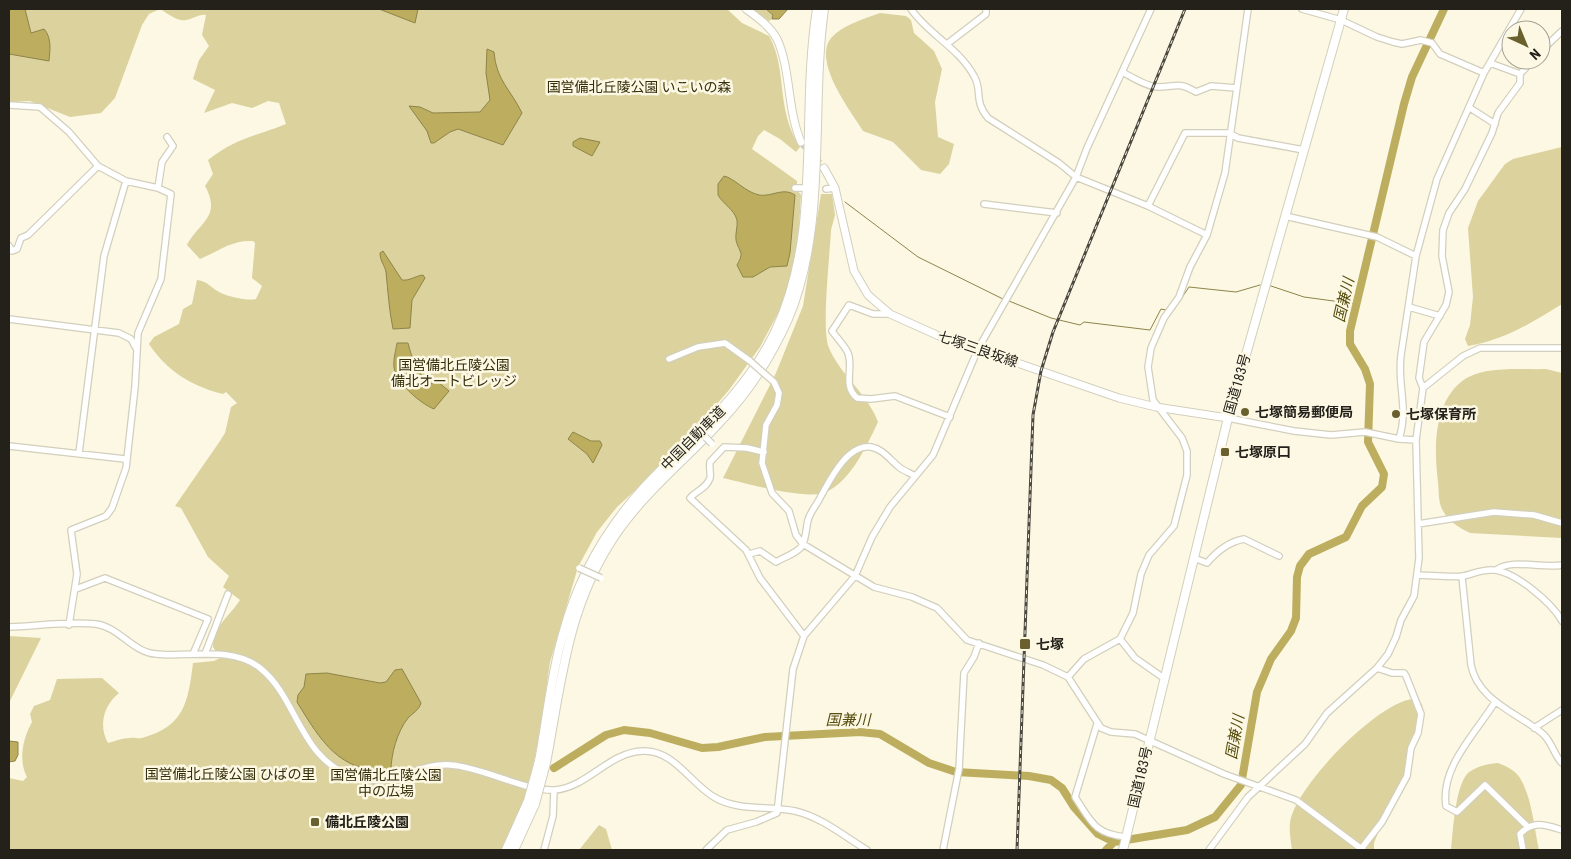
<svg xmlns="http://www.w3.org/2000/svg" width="1571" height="859" viewBox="0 0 1571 859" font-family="'Roboto Condensed','Noto Sans JP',sans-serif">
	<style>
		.green { fill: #dbd29e }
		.water { fill: #bcae5e; stroke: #8e844a }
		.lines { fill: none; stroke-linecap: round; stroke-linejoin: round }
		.stream { stroke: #8e844a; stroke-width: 1 }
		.river { stroke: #bcae5e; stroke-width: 8 }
		.major-tunnel { stroke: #d1cdbc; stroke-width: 7; stroke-dasharray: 7 3.5; stroke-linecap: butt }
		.minor-casing { stroke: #d2cfbc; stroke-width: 8 }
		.major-casing { stroke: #d2cfbc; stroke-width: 9 }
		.highway-casing { stroke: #d2cfbc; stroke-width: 10 }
		.minor { stroke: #fff; stroke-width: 5.5 }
		.major { stroke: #fff; stroke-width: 7 }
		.highway { stroke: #fff; stroke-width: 8 }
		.rail-casing { stroke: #4a483f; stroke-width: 3 }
		.rail { stroke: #fcf8e4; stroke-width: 1; stroke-dasharray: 4; stroke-linecap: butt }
		.minor-bridge-casing { stroke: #d2cfbc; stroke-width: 8; stroke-linecap: butt }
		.highway-bridge-casing { stroke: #d2cfbc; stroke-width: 10; stroke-linecap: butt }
		.minor-bridge { stroke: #fff; stroke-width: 5.5 }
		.highway-bridge { stroke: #fff; stroke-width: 8 }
		.poi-dot { fill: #69602d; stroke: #fcf8e4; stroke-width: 2 }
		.labels { text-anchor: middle; stroke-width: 5; stroke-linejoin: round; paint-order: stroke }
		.park-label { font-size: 14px; fill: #352f0b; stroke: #fcf8e4 }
		.street-label { font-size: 14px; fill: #23211a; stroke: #fcf8e4 }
		.poi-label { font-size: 14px; font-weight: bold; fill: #23211a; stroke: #fcf8e4; text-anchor: start }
		.water-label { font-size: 15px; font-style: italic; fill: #574d0e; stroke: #fcf8e4 }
	</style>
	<rect width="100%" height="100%" fill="#fcf8e4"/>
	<path class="green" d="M9,9H727L742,23L769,36C788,69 775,109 800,147L796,152L780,139L764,130L758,136L752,149L797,181V190L801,195L798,244L786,298L760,347L729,390L697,427L653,474L617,507L597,532L578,567L550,662L539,739L525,800L502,850H9V778L23,781L27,777C18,760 23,738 32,722L30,714L34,706L50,700L57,679L102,678L119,693C104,705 98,725 108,743C115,741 123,738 130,738C134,737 137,739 142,738C185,726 188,702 193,663L214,661L228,654L217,653L213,647C215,624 229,617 240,600L223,587L229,576L208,557L181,508L175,506L220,441L225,433L231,407L237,403L226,392L223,394C191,386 167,371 149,344L154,337L179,324L183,309L192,304L197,280C208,281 212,289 221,293C230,297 247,301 256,299L262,286L252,278L255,243L253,241C231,240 219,251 200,259L187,245C199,222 222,217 205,186L213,174L208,160C237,137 254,137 286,124L279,103L268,101L252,108L232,103L204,113L215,90L193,79L199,60L209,46L202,35L206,15C198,14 194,19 186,20C178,22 167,13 160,9L149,14L142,25L115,98L101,113L70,117L30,101L9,102Z
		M751,9H766L773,15L772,19L769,21Z
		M880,13L906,16L911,20L914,33L934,51L942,69L935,102L938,137L954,144L949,164L940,174L921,170L893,142L863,131C850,110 811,60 832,37C843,25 864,19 880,13Z
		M1562,147V304C1533,322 1503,341 1468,346L1465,339L1470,325L1473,297L1468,228L1478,201L1505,164L1513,159Z
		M821,194H832L835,215L831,230C830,254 821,331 829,348C841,376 868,394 878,422C867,445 851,481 826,492C806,501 746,483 723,478L776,373L803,306Z
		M1546,369L1562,373V538L1470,533C1458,527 1448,521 1442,509C1438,501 1439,490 1438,482C1434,450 1433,405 1461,382C1482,365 1521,370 1546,369Z
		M9,636L41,638L9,703Z
		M1414,699L1422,704C1428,731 1386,814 1374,843V850H1292C1291,842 1289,832 1290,823C1294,788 1379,700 1414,699Z
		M1498,763C1506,766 1515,770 1520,778C1532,798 1534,827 1539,850H1451C1453,832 1455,786 1468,773C1477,766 1487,764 1498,763Z
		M599,825L606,829L612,850H579Z"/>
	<path class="water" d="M9,9H25L31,33L44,29C52,38 50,50 49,61L9,54Z
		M379,9H418L415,23Z
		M766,9H788L779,19H772L773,15Z
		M487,49L494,52C496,80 511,90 522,113L503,145L458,129L450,132L434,143H431L427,131L409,106L420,107L433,113L480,112L490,100L486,73Z
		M580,138L600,142L592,156L573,146V142Z
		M724,176C734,178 745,192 759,195C772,197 783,187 795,195L790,253L787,266L770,267L753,277H743L737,265C745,251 739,253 736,240C735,234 738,226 737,220C734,209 723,204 718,195V184Z
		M383,251L402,280C410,281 415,276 423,275L425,278L412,300L410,328L393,329C389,310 388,291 386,272C385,266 380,261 380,253Z
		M397,343H408C412,359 417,373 430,384L438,382L449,391L434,409C421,404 395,382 394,367C393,360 396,350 397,343Z
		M573,432L591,441H600L602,445L593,463L587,454L568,439Z
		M402,669L421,703C419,710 413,713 408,718C397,732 391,754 391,771C339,773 321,741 297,702L298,695L304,687L306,674L327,673L380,683L386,682L395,670Z
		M9,741L18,742V755L15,761L9,762Z"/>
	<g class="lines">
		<path class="stream" d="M845,202L918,257L1003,299
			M1268,285L1304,297L1356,304
			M1009,301L1051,318L1080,325L1084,322L1150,330L1161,309L1166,310
			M1173,311L1189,287L1236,292L1260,285"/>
		<path class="river" d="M554,768L606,735L624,730L650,733L702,748L718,747L765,737L860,732L880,734L929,763L956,772L1029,776L1051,780L1062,788L1074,807L1098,834L1114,842L1187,830L1215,817L1241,785L1257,692L1271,659L1291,631L1296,618L1297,577L1300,566L1309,554L1346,537L1362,506L1382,487L1384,474L1368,442L1370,384L1365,369L1350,344V331L1404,104L1412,77L1444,9
			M1106,850L1114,842"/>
		<path class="major-tunnel" d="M801,142L824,168"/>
		<g class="minor-casing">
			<path id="minor" d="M911,9C928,34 959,48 974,76C983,91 973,100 988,118L1059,163L1076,177L1148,206L1207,235
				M1302,9L1341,20L1377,37L1393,42L1402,44L1421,40L1432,43L1440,54L1484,73
				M947,44L986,14V9
				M1541,51L1562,31
				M1490,63L1520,74
				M1122,72C1132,77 1147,87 1158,87C1176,87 1178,81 1196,92L1211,86L1236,88
				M9,105L40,107L69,132L98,166L126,181L158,188L171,194L161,279L138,333L135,387L126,468L112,508L106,516L71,530L77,574L69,625
				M1470,108L1495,124
				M158,188L162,162L173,146L167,137
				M795,188H802
				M826,189L835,188
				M984,204L1057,213
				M1148,206L1185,133H1229L1238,138L1304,150
				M1285,216L1377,237L1416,256
				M9,246L12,251L17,249L21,238L28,235L98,166
				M1409,307L1440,316
				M890,314H873L849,305L832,331C837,338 845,346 848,353C854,369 842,385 857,398L871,399L895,396L950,417
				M9,319L119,333L131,339L136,348
				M669,359L698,347L725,343L750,361
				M767,376L774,382L779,393L777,405L766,425L762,463L772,493L789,511L796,535L803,544L874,587L912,597L937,608L967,640L1043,665L1068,677L1101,728L1111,732L1135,734L1224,774L1296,800L1363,850
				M1423,388L1463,356L1480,348H1562
				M1228,418L1294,431L1331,435L1365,432L1399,439L1416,440
				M1399,439C1409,407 1397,386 1401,355L1416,256L1437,179L1484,73L1521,9
				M9,446L125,459
				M764,452L747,448L724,447L710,462C709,468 711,474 710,478C707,488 696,491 690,498L746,550L760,578L804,636
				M79,453L104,256L126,181
				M1418,524L1494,512L1534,515L1562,523
				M749,554L760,551L776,562C784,557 796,554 802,546C806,539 806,528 808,520C811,510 817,505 821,496C830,480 847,444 871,447C883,449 889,459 899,467C904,471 910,473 915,476
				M1194,558L1207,563C1217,551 1228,542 1244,539L1279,556
				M1496,570C1512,558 1542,569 1562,565
				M1417,575C1429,575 1453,578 1463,576C1473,574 1482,569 1493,570C1515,571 1552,603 1562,621
				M1462,577L1471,665C1478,701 1518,713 1543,734C1552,742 1554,755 1562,763
				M76,589L105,578L208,619L193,654
				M9,627C37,626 68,621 96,624C119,627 132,652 156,654C188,658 231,645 260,668C299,699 299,761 357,778C391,788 418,762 451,765C482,767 527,792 555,790C588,787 609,752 643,751C674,750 690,783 714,797C739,812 768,805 795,811C821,817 844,836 867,850
				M1120,639L1135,658L1165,679
				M205,654L228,594
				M1068,677L1084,659L1120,639L1133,613L1141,574L1149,555L1174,526L1176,518L1187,475V451L1182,438L1153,400L1148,367L1151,348L1164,318L1179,297L1190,267L1207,235L1225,173L1248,9
				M1495,702C1476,733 1440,767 1446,806L1457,812L1485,785L1527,826
				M1097,724L1075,797C1091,821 1094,834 1126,837
				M1534,728L1562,710
				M1361,849L1382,822L1407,776L1411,748L1418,733L1421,714L1406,676L1404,673H1392L1377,668
				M544,850L553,816L554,790
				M706,850L727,830L756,822L777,813L793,669L804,636L855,576L872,537L890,507L933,455L978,349L1076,177L1087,148L1151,9
				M943,850L959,769L964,673L974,657L979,643
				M1209,850L1248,797L1305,744L1327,713L1377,668L1388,654L1396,637L1401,620L1414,596L1419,558L1416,440L1423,388L1419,378L1424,342L1446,305L1449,292L1442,256L1443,230L1449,213L1465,189L1492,133L1498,113L1520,83V74L1533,60
				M1523,850L1520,834C1533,820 1546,825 1562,830"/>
		</g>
		<g class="major-casing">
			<path id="major" d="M746,9C757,17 770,26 777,39C791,69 787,110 801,142
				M824,168L835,188L854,271L868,295L890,314L939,336L1119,398L1156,407L1228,418"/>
		</g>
		<g class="highway-casing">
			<path id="highway" d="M539,761C547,719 551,675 563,634C577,582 604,533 640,492C689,438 744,398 776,330C823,229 800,116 817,9
				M546,763C561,684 567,609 612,540C641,495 683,462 719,423C748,393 771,357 788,319C828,226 810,109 824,9
				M506,850L528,801
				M514,850L535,804
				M1123,850L1228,418L1344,9"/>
		</g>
		<use href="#minor" class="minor"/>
		<use href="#major" class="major"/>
		<use href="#highway" class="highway"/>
		<g class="rail-casing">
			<path id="rail" d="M1017,850L1033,415L1041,371L1053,332L1185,9"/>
		</g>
		<use href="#rail" class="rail"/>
		<g class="minor-bridge-casing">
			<path id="minor-bridge" d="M750,361L767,376
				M695,426L712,444
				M579,568L601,578"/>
		</g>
		<g class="highway-bridge-casing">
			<path id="highway-bridge" d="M528,801L539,761
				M535,804L546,763"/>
		</g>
		<use href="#minor-bridge" class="minor-bridge"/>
		<use href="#highway-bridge" class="highway-bridge"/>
	</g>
	<g class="poi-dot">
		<circle cx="1245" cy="412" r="5"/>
		<circle cx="1396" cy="414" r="5"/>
		<rect x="1220" y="447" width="10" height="10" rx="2.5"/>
		<rect x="1019" y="638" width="12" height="12" rx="2.5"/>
		<rect x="310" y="817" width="10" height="10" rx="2.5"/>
	</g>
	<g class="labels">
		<g class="park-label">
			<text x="639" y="92">国営備北丘陵公園 いこいの森</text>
			<text x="454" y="370">国営備北丘陵公園<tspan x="454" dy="16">備北オートビレッジ</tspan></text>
			<text x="230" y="779">国営備北丘陵公園 ひばの里</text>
			<text x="386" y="780">国営備北丘陵公園<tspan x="386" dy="16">中の広場</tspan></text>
		</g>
		<g class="street-label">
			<text transform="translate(978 349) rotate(19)" y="5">七塚三良坂線</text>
			<text transform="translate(1237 384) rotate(-74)" y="5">国道183号</text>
			<text transform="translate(693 438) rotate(-45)" y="5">中国自動車道</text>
			<text transform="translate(1140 777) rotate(-77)" y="5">国道183号</text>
		</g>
		<g class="poi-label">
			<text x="1255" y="417">七塚簡易郵便局</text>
			<text x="1406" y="419">七塚保育所</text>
			<text x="1235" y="457">七塚原口</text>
			<text x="1036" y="649">七塚</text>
			<text x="325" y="827">備北丘陵公園</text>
		</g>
		<g class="water-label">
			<text transform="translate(1344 300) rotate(-77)" y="5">国兼川</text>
			<text x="848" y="725">国兼川</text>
			<text transform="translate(1235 737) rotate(-80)" y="5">国兼川</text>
		</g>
	</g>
	<rect width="1571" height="859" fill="none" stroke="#23211a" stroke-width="20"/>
	<g transform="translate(1526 45) rotate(136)"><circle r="24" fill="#fcf8e4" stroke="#a5a293"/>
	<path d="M0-4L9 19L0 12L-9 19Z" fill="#69602d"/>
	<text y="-8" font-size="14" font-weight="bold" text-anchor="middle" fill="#23211a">N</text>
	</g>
</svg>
